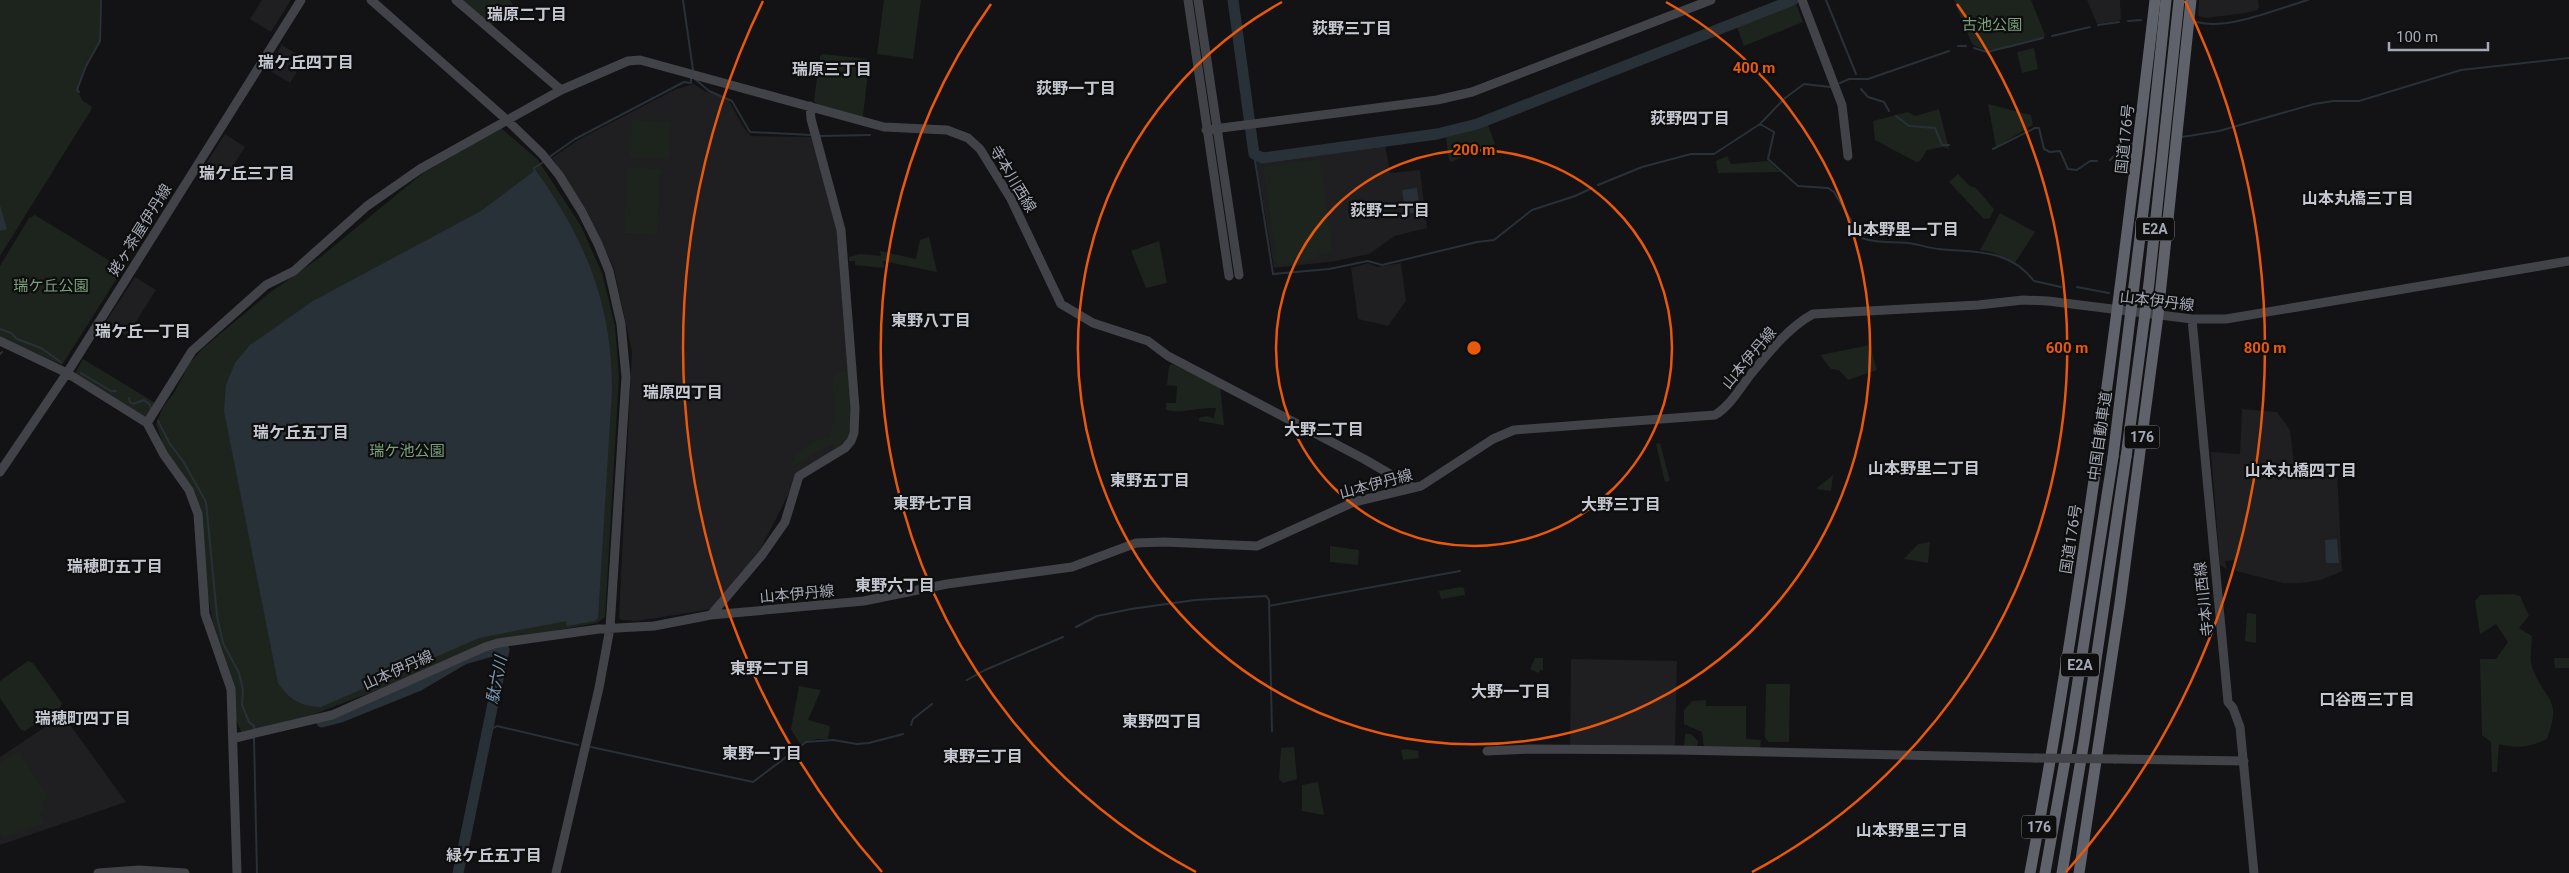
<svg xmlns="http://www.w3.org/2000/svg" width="2569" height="873" viewBox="0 0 2569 873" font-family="Roboto,'Noto Sans JP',sans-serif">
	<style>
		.built { fill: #1f1e21 }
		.green { fill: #1d241e }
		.water { fill: #293138 }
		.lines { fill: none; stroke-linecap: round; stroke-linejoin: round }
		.stream { stroke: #293138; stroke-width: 2 }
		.river { stroke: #293138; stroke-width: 11 }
		.secondary { stroke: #414349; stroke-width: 9 }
		.highway { stroke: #5f626a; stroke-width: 11 }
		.secondary-bridge { stroke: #414349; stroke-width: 9 }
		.highway-bridge { stroke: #5f626a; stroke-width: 11 }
		.ring { fill: none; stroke: #e8590c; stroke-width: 2.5 }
		.labels { text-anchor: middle; stroke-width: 4.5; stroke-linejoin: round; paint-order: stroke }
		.shield { fill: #0e0e0f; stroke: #777a83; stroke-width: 1 }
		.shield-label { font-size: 14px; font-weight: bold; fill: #a4a9b5 }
		.park-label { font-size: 15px; fill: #7aa17c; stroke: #0e0e0f }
		.street-label { font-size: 15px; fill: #a4a9b5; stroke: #0e0e0f }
		.neighbourhood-label { font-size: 16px; font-weight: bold; fill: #c5c8d1; stroke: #0e0e0f }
		.water-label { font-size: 16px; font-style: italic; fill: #7997b2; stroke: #0e0e0f }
		.centre { fill: #e8590c; stroke: #0e0e0f; stroke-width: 2.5 }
		.ring-label { font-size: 15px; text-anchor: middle; font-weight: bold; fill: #e8590c; stroke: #0e0e0f; stroke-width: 4.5; stroke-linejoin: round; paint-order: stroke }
	</style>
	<rect width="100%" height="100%" fill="#131214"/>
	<path class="built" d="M262,0H291L271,32L250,19Z
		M2087,0H2120L2121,20L2097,24Z
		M2199,0H2258L2259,6L2258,10L2246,13L2206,18L2198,16Z
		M282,45L305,59L290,83L267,69Z
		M694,84L704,91L728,99L744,128L751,136L811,137L838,231L851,410L848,439L794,483L759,552L712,609L638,621L622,620L619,618L632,352L614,269L587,211L552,158L578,140L676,89Z
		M225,134L245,147L222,183L202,170Z
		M1385,144L1390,173L1420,170L1427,228L1395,236L1369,254L1336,261L1274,268L1256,161Z
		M1368,263L1377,267L1401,263L1406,301L1388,326L1358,319L1351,268Z
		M135,277L156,290L127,336L105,323Z
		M2242,409L2277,412L2290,430L2294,464L2337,470L2342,571L2321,580L2301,583H2283L2236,571L2235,560L2225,561L2227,569L2220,565L2211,452L2240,454Z
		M1571,659L1677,661L1675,747L1570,746Z
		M63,715L126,802L0,845V757Z"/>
	<path class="green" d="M0,0H100L99,41L85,66L77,89L82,100L92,107L91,110L0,256Z
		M461,0H510L513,5L492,25H489Z
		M884,0H921L913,59L877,54Z
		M1954,0H2031L2045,35L2043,38C2022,43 1992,58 1972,44Z
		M1796,4L1803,22L1744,46L1737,27Z
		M2034,48L2038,69L2022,73L2017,52Z
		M823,54L867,59L869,63L863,116L860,118L818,107L814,101L820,56Z
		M1988,104L2031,115L2033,125L1996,147Z
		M1939,109L1949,149L1943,147L1927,150L1920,161L1916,162L1875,140L1873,121L1908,112L1915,116Z
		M632,120L671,122L669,159L630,157Z
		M1488,125L1495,144L1451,162L1449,160L1446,137Z
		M501,128L538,160L581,226L602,273L615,326L619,377L605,617L597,623L485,643L380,689L312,715L242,733L236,720L231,675L213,623L207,592L194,492L165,450L156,424L163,407L174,393L189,364L202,349L268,294L323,255L423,173Z
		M1727,156L1731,164L1768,161L1780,172L1718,173L1716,161Z
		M1320,159L1333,253L1317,255V259L1277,265L1263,166Z
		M627,167L660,169L657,235L624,233Z
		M1958,174L1970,186L1976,188L1994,209L1990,218L1984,219L1949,182Z
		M2000,213L2035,232L2015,263L1992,252L1980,250Z
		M35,215L123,269L62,365L0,337V266L29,218Z
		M929,237L937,272L883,261L884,268L855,265V261H849V257L860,254L881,256L880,251L916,259L920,240Z
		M1159,241L1167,283L1146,288L1131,251Z
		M1870,345L1877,370L1848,380L1839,370L1831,369L1820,355Z
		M83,359L157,404L148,419L75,373Z
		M1172,364L1220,385L1224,425L1199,421V418L1207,416L1214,418L1216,408C1198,407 1181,414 1166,410V403H1176L1177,386L1167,385L1169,366Z
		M848,371C850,395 860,434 837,448L833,444L792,466C790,457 810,442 819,439C823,438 826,438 830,436L835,415L832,379L839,372Z
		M1660,443L1670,481L1665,482L1656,444Z
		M1833,475L1831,491L1817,489V488Z
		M1930,542L1928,563L1904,559L1918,544Z
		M1330,546L1359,550L1358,565L1330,562Z
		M1460,587L1464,588L1465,595L1441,599L1439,591Z
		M2513,594L2520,596L2529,616L2519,628L2532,636C2532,646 2529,658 2532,667C2544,701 2563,696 2547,739C2530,747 2518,749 2499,744L2497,772H2492L2491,742L2482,735L2480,659H2496L2508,642L2496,624L2480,634L2475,601L2480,595Z
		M2247,613L2256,614V643L2245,641Z
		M1535,658H1543V670H1540L1539,673L1530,669Z
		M2554,658H2569V668H2555Z
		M28,661L33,663L62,703L60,708L25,731L21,730L0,698V681Z
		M1766,684H1790L1789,742H1769L1765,738Z
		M799,686L821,690L808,720L830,726L828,739H817L800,744L791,729Z
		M1706,700V706H1746V739L1761,740L1760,749L1704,748L1702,732L1684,724V710L1692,701Z
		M1685,734H1691L1698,741L1697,746L1684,747Z
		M1294,747L1297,779L1283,783L1279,779L1281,748Z
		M1406,749L1418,751L1419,758L1403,760L1401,750Z
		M19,751L49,798L42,802L45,808L39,813L45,823L3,837L0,833V762Z
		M1318,782L1324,815L1302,811V785Z"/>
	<path class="water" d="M534,168C585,238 612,303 612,390L598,618L595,621L567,626L566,621L479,638L321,707C300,706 290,700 278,683L224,411L226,385L235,363L250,345L313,301L481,211L533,172Z
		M1417,188L1420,212L1406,214L1402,190Z
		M0,205L7,229L0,231Z
		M2337,539L2339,563H2326L2325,540Z"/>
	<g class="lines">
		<path class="stream" d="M683,0L693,70
			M1826,0L1856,74
			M2128,21L2141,20
			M2197,22C2227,31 2279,8 2308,0
			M2098,25L2119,22
			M2052,36L2090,27
			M1958,46H1966
			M1974,48L1987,52L2043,38
			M695,79L709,91L732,101L750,132L811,135
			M1840,83L1849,79H1868L1949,51
			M1861,89L1868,97L1884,102L1889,111
			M79,92L77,90L86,66L100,41L101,0
			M1896,116L1909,126L1935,128L1942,145H1949
			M1760,124L1785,98L1804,84L1830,87
			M820,136L870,135
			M2182,137L2219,131L2314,104L2333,101H2359L2461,70L2569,58
			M1993,149L2035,128H2039L2044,149L2050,152L2060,151L2068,169L2077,170L2090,161H2097
			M1254,154L1273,274L1329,269L1368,261L1382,265L1477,242L1494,240L1532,210L1575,196L1592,188
			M548,158L575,139L684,82L691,83V78
			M2110,160L2120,150L2132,144
			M534,168L545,161
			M1598,185L1642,167L1691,154H1714L1760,124L1774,132L1768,159L1798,186L1828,188L1834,192L1862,238C1878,244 1892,241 1908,243C1918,244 1928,248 1939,249C1975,253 2009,248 2034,281L2061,287
			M2077,287L2109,293
			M0,329L11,333L17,339L41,348L61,362
			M0,354L2,352
			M81,373L111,391H116
			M129,398L130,402L133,404L144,400L150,405L151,409
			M158,421L170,444L183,461L206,502L217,616L223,643L239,673L243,690L242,705L249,722L254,726V731
			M1269,606L1460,571
			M1076,627L1097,616L1131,609L1195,600L1266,596L1269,600L1272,731
			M967,680L985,670L1063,637
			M911,725L913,719L932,704
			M488,731L497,726L578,745
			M254,738L257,873
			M591,747L753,782L806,742L833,740L857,744L869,743L903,734"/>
		<path class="river" d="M1233,0L1254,154L1263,158L1437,134L1477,124L1793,0
			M322,722L341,717L418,686L464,659L503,648L504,650L458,873"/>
		<path class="secondary" d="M371,0L508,121L542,154L559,175L582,212L598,244L609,271L621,324L626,377L610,628L599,688L556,873
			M456,0L561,90
			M1188,0L1229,276
			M1198,0L1239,275
			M1802,0L1842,105L1848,156
			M1206,130L1437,100L1472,92L1711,0
			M2192,319L2228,702L2233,708L2240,727L2254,873
			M0,341L67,373L147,423L164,455L189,490L198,514L205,614L231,689L237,873
			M147,423L192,351L266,285L294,271L367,206L420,169L561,90L628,61L640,60L884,127L947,130L968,138L980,149L1011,199L1061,304L1093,323L1148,341L1168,356L1364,459L1414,488
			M0,472L67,373L301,0
			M711,615L762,555L785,522L799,476L845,448L851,441L854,433L855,408L841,230L811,119L810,106
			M235,738L332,715L485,647L498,643L599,629L654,626L711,615L864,601L947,584L1072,567L1136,543L1164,542L1257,546L1354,502L1421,486L1493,439L1514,430L1715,415C1731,405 1740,388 1751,374C1768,353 1789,327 1813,314L1978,305L2023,300L2048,301L2192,319H2226L2569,261
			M1487,751L1530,749L1678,750L2036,758
			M2115,759L2244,761
			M98,873L139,870L185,873"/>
		<path class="highway" d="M2030,873C2084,584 2121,292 2155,0
			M2045,873L2069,738L2113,457
			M2062,873L2084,741L2126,457
			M2079,873L2120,603L2158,315L2191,0"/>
		<path class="secondary-bridge" d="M2036,758L2115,759"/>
		<path class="highway-bridge" d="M2113,457L2150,155L2166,0
			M2126,457L2149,283L2179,0"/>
	</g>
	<g class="ring">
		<circle cx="1474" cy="348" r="198"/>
		<path d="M1666 2A396 396 0 1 1 1282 2"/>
		<path d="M1196 872A593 593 0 0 1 991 4M1957 4A593 593 0 0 1 1752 872"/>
		<path d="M882 872A791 791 0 0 1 763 1M2185 1A791 791 0 0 1 2066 872"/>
	</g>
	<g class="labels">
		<g class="shield">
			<rect x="2136" y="217.5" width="38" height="23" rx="4"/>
			<rect x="2124.5" y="425.5" width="35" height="23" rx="4"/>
			<rect x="2061" y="653.5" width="38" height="23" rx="4"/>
			<rect x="2021.5" y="815.5" width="35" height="23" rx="4"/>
		</g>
		<g class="shield-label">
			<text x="2155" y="234">E2A</text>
			<text x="2142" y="442">176</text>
			<text x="2080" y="670">E2A</text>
			<text x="2039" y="832">176</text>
		</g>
		<g class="park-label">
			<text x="1992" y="30">古池公園</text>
			<text x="51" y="291">瑞ケ丘公園</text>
			<text x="407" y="456">瑞ケ池公園</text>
		</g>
		<g class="street-label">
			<text transform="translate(2125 139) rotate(-84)" y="5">国道176号</text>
			<text transform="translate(1013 179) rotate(59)" y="5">寺本川西線</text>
			<text transform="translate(140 230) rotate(-58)" y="5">姥ヶ茶屋伊丹線</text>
			<text transform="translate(2157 301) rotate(7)" y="5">山本伊丹線</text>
			<text transform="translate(1749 358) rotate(-50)" y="5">山本伊丹線</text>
			<text transform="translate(2100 436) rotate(-82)" y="5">中国自動車道</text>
			<text transform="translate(1376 484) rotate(-15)" y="5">山本伊丹線</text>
			<text transform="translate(2071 539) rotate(-81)" y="5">国道176号</text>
			<text transform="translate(797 594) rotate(-5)" y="5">山本伊丹線</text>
			<text transform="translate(2204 599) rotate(-96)" y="5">寺本川西線</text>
			<text transform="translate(398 670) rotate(-24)" y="5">山本伊丹線</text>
		</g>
		<g class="neighbourhood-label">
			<text x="527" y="20">瑞原二丁目</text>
			<text x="1352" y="34">荻野三丁目</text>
			<text x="306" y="68">瑞ケ丘四丁目</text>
			<text x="832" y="75">瑞原三丁目</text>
			<text x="1076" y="94">荻野一丁目</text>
			<text x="1690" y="124">荻野四丁目</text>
			<text x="247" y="179">瑞ケ丘三丁目</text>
			<text x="2358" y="204">山本丸橋三丁目</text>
			<text x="1390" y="216">荻野二丁目</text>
			<text x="1903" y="235">山本野里一丁目</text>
			<text x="931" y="326">東野八丁目</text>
			<text x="143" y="337">瑞ケ丘一丁目</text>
			<text x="683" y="398">瑞原四丁目</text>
			<text x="1324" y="435">大野二丁目</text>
			<text x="301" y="438">瑞ケ丘五丁目</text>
			<text x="1924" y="474">山本野里二丁目</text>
			<text x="2301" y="476">山本丸橋四丁目</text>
			<text x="1150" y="486">東野五丁目</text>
			<text x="933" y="509">東野七丁目</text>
			<text x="1621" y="510">大野三丁目</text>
			<text x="115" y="572">瑞穂町五丁目</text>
			<text x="895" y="591">東野六丁目</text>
			<text x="770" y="674">東野二丁目</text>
			<text x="1511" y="697">大野一丁目</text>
			<text x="2367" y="705">口谷西三丁目</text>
			<text x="83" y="724">瑞穂町四丁目</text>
			<text x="1162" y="727">東野四丁目</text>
			<text x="762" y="759">東野一丁目</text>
			<text x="983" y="762">東野三丁目</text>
			<text x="1912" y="836">山本野里三丁目</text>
			<text x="494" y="861">緑ケ丘五丁目</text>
		</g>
		<g class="water-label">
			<text transform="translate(496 680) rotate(-79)" y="6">駄六川</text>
		</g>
	</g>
	<circle cx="1474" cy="348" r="8" class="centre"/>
	<g class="ring-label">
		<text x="1754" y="73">400 m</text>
		<text x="1474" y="155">200 m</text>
		<text x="2067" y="353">600 m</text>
		<text x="2265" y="353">800 m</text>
	</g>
	<path d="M2389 42v8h99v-8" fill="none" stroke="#a4a9b5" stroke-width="2.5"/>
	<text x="2396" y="42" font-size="15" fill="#a4a9b5" stroke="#0e0e0f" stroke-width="4" paint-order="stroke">100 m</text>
</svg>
